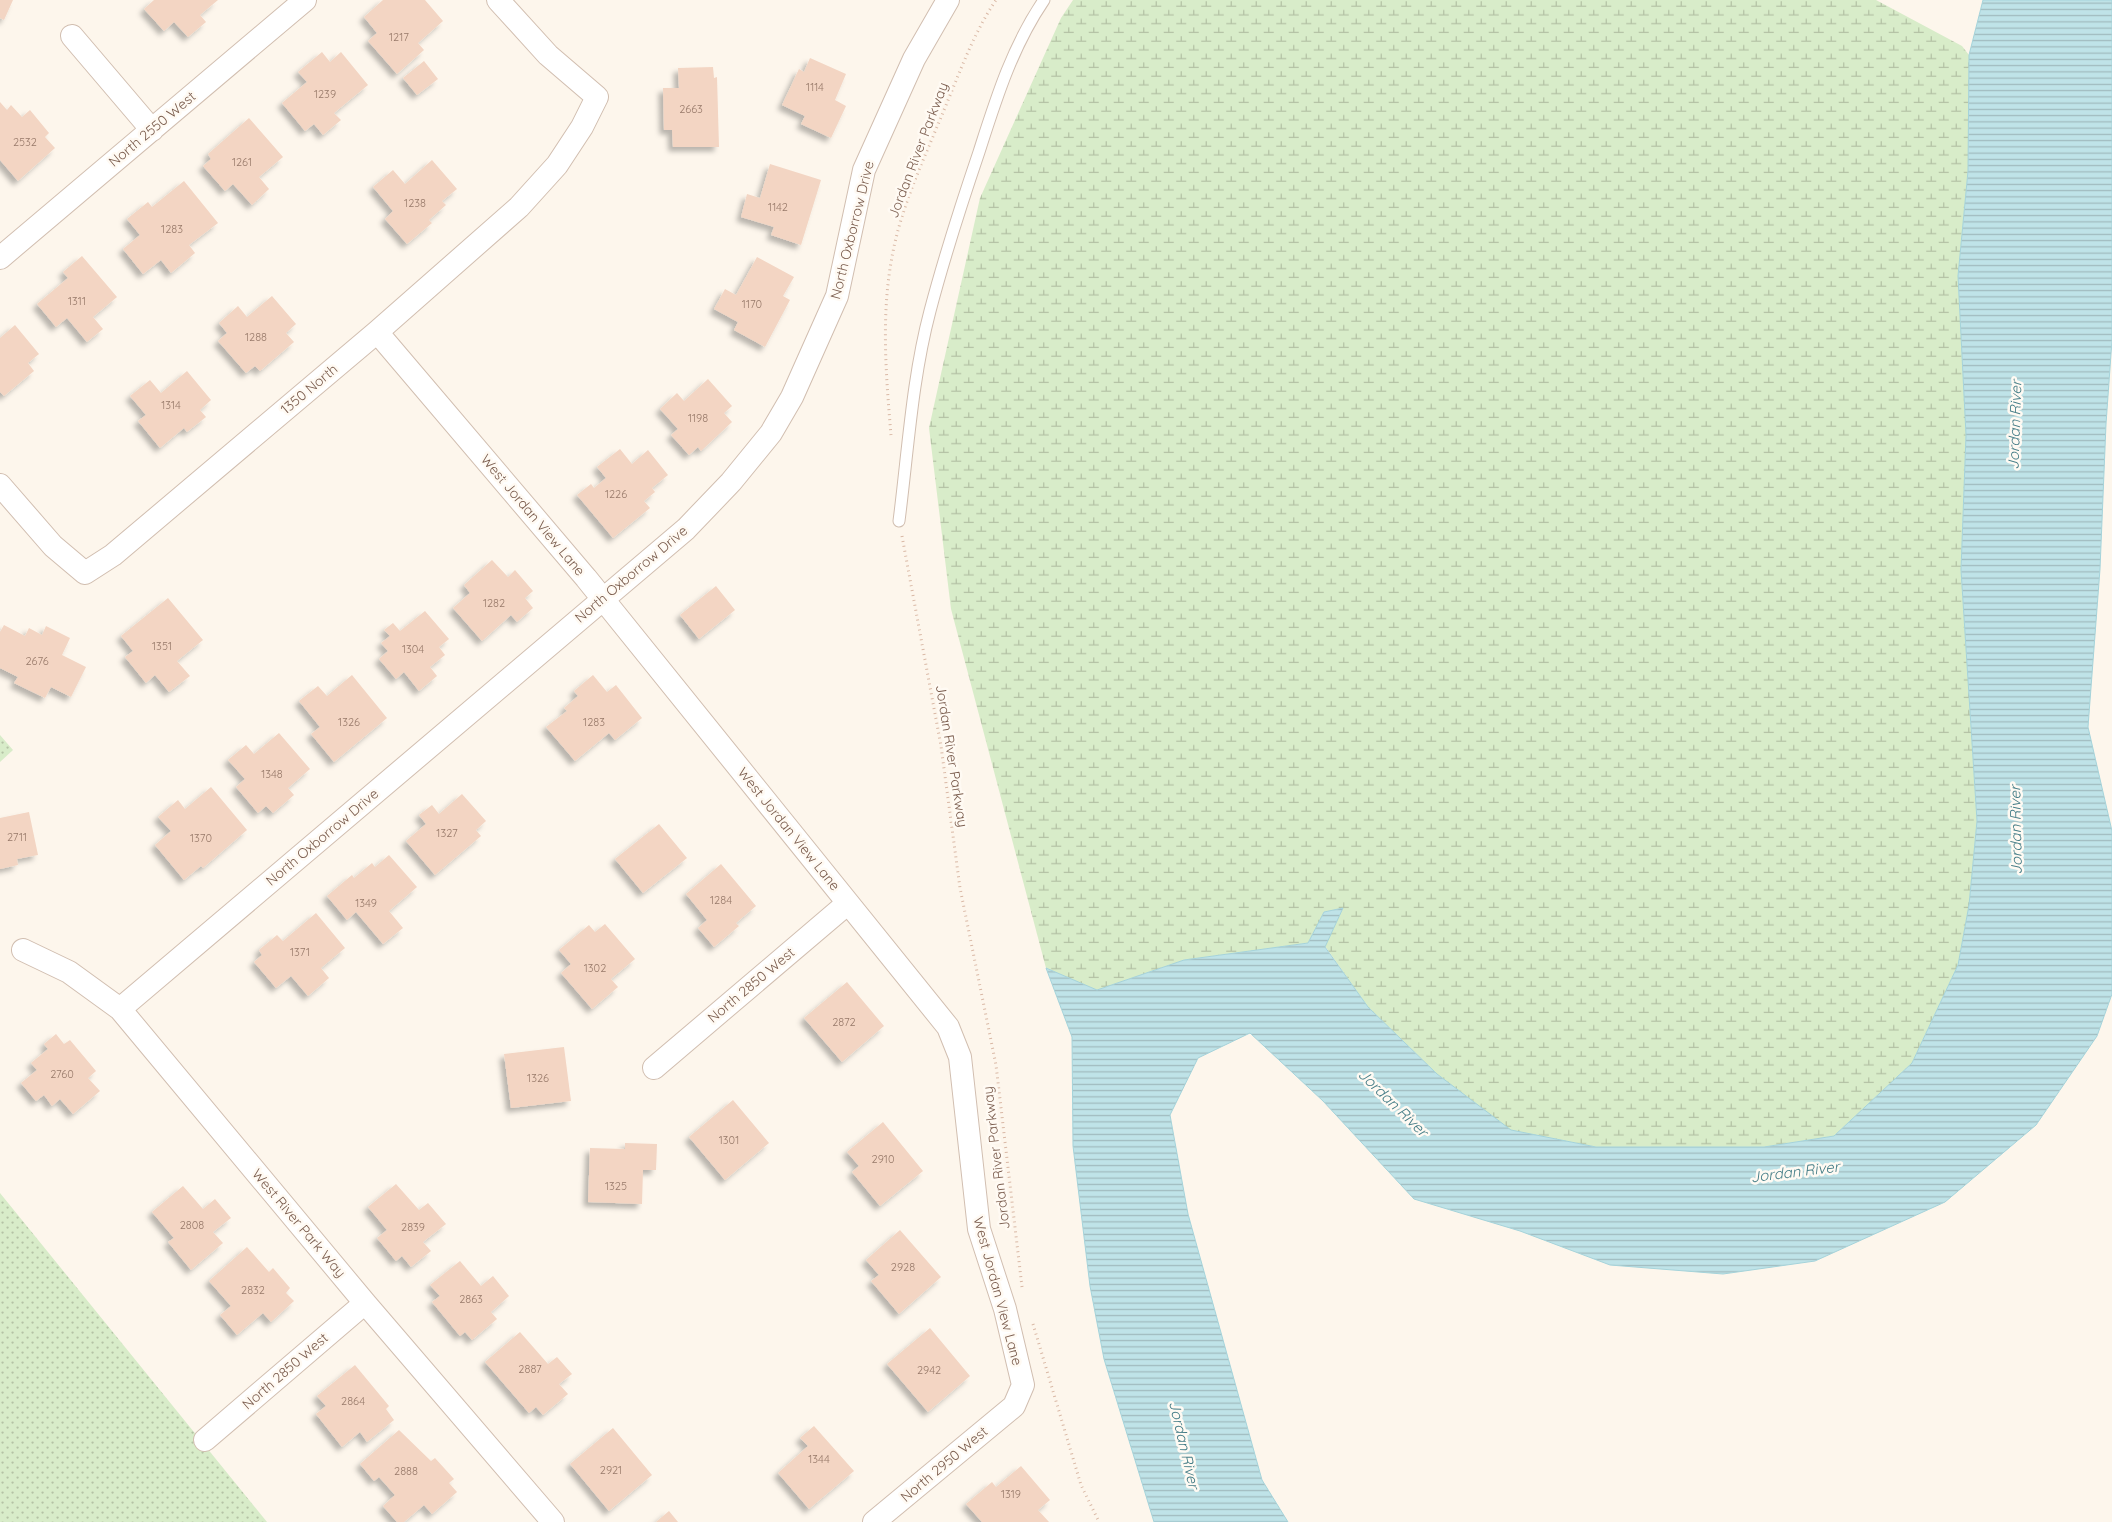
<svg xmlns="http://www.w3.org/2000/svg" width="2112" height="1522" viewBox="0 0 2112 1522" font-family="Quicksand,sans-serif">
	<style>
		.grass { fill: url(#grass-dots) }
		.wetland { fill: url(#wetland-marsh) }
		.water { fill: url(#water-rules); stroke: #a5d3da }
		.building { fill: #f3d5c3; filter: url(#shadow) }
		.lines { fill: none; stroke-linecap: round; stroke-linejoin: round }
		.service-casing { stroke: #d1beb0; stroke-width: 13 }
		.minor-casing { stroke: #d1beb0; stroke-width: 24 }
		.path { stroke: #d9b8a5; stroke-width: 3; stroke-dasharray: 1 4; stroke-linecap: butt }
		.service { stroke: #fff; stroke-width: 11 }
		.minor { stroke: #fff; stroke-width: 22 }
		.labels { text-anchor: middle; stroke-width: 5; stroke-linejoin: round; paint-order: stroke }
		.number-label { font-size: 11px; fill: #987a6a }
		.street-label { font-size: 14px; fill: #7a5c4d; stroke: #fffaf3 }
		.water-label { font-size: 15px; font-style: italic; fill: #437c86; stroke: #fffaf3 }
	</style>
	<defs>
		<pattern id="grass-dots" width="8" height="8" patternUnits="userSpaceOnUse" patternTransform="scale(1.25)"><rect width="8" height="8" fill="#d8ecc9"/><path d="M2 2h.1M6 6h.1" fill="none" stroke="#b4c2a5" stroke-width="1.8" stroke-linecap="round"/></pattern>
		<pattern id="wetland-marsh" width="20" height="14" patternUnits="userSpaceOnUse" patternTransform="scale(1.25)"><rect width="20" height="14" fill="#d8ecc9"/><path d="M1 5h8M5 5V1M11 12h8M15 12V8" fill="none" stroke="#b4c2a5"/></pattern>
		<pattern id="water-rules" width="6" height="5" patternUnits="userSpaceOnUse" patternTransform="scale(1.25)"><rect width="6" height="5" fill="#bfe3e8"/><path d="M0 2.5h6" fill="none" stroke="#a0bbbe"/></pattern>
		<filter id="shadow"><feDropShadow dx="-4.5" dy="4.5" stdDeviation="2.5" flood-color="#0004"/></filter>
	</defs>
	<rect width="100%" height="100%" fill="#fdf6ec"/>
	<path class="grass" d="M0,735L13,750L0,762Z
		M0,1193L267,1522H0Z"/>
	<path class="wetland" d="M1073,0H1876L1962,46L1969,55L1968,171L1958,276L1966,435L1961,570L1977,821L1969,905L1958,965L1912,1063L1834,1136L1764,1147H1596L1510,1130L1437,1074L1368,1007L1325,946L1343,908L1324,912L1308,943L1184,960L1097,990L1046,968L951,609L929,428L980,198L1061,18Z"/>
	<path class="water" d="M1983,0H2112V340L2106,424L2100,569L2088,727L2112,831V994L2097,1036L2036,1125L1945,1202L1815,1261L1723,1274L1610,1265L1520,1231L1414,1199L1323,1101L1250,1033L1198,1058L1170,1115L1188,1214L1262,1480L1288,1522H1154L1104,1359L1090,1286L1073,1146L1072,1037L1046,968L1097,990L1184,960L1308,943L1324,912L1343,908L1325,947L1368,1007L1437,1074L1511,1130L1596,1147H1764L1834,1136L1912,1063L1958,965L1969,905L1977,821L1961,570L1966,435L1958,276L1968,171L1969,55Z"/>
	<path class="building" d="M0,0H13L4,20L0,18Z
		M154,0H218L200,15L206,22L188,37L174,22L164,31L144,9Z
		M383,0H425L443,21L418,43L424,50L397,74L368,41L377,33L364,17Z
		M322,52L330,62L341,52L368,85L334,113L341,120L323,135L314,124L305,131L282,103L307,82L298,72Z
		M810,58L846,74L835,100L846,106L831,138L801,124L805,116L782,105L799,69L804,72Z
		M424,61L438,79L417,95L403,78Z
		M713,67L714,78L717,77L719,147H673L672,130H664L663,88H679L678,68Z
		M0,102L7,110L11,105L22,117L30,110L49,133L45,137L55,148L18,181L0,160Z
		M249,118L283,157L259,177L269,189L252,205L233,184L225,191L203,166L211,159L208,154Z
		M432,160L457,189L442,201L446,205L429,220L432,223L407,244L385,219L393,211L373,187L393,170L405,184Z
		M770,164L821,180L801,245L771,235L774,227L741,217L747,194L760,198Z
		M184,181L218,223L189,245L195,253L171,273L161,260L143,274L123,249L140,235L127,219L148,202L152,207Z
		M82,256L117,297L93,317L103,329L87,342L67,318L56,327L37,304L68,278L63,272Z
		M757,257L794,277L783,296L790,300L765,347L734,330L738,322L714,309L725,289L736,295Z
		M272,296L296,324L286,333L294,342L260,371L255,366L246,373L218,341L227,333L219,323L238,306L247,317Z
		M15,325L39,354L28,363L34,371L4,396L0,392V338Z
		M187,371L211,400L200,410L206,417L187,432L184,428L160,448L138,421L146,415L130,396L150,380L161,393Z
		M708,379L732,406L724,413L732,422L701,451L698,447L689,455L671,435L678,429L660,409L677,393L684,401Z
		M620,449L632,464L648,450L668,475L652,488L655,492L644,501L650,508L613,538L577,495L591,484L594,488L606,478L597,467Z
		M492,560L508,577L515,570L533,591L525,598L533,608L517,622L511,615L482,641L453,608L470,593L464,585Z
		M716,586L735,610L699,639L680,615Z
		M168,598L203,640L177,661L190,676L169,692L155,675L146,683L125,657L133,651L121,636Z
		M425,611L449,639L439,647L445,655L430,667L437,676L419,691L404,672L396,679L379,659L388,651L381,643L390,636L384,630L393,623L400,631Z
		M4,625L25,636L29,628L42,635L46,626L70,638L62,655L86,667L71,697L51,687L45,698L14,683L18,677L0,668V632Z
		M352,675L387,718L334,762L311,734L320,727L299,701L318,686L327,696Z
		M593,675L607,692L616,685L642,718L615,740L609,733L575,761L546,727L567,711L564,708L578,696L574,691Z
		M279,733L310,769L288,788L294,795L273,813L266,806L258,813L236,787L245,779L228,760L246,745L254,754Z
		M211,787L247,830L203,868L201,866L184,880L155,845L171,831L158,817L178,800L185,809Z
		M462,794L486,821L476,830L481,836L435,875L406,841L426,824L419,815L432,805L439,814Z
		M29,812L38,855L17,859L18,865L0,869V818Z
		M659,824L687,858L643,893L615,859Z
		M389,855L417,887L389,911L403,928L383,944L356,912L347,920L327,896L352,875L354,878L372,863L375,867Z
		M721,864L756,906L736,923L739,926L714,947L698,928L707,920L686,894Z
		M316,913L345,948L321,968L329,978L308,996L291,976L276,988L254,962L262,955L259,950L277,935L283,941Z
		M605,924L635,959L611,979L618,987L592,1009L561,973L571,964L559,950L589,925L595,932Z
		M847,982L884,1026L842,1062L804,1018Z
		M56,1034L64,1044L70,1040L96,1071L88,1078L100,1091L73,1114L60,1099L52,1106L44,1095L36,1101L21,1083L37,1070L31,1063L48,1049L44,1044Z
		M564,1047L571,1101L511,1108L504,1054Z
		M733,1100L769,1143L725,1180L689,1137Z
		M883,1122L923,1171L880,1206L852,1172L859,1166L847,1152Z
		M625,1143L657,1144L656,1170H643L642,1204L588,1202L590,1148L625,1149Z
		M396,1184L419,1210L428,1203L446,1224L423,1242L431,1251L411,1267L402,1256L396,1261L377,1238L387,1230L368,1207Z
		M183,1186L203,1209L215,1199L231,1218L213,1232L223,1243L191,1270L168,1242L174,1238L152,1212Z
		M900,1230L941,1277L899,1314L871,1281L879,1275L866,1260Z
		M247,1247L269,1272L273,1268L290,1288L286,1293L294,1301L271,1322L263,1313L237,1335L220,1315L231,1306L209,1281Z
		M460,1261L481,1286L493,1276L509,1296L491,1312L497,1319L472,1340L465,1332L460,1336L432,1302L440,1296L430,1285Z
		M930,1328L970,1376L928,1412L887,1364Z
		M520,1332L548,1364L557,1357L572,1374L559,1384L568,1394L543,1415L536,1407L529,1413L485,1362Z
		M355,1365L389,1406L386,1409L394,1420L367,1442L360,1432L342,1447L316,1414L326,1406L317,1396Z
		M814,1426L854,1471L809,1509L778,1473L808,1446L800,1438Z
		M613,1428L652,1475L609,1511L570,1464Z
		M399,1430L431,1461L435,1458L454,1479L449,1483L457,1492L432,1514L424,1505L404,1522H397L383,1506L395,1495L379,1477L374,1481L360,1464Z
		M1021,1466L1050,1500L1038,1510L1049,1522H982L966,1504L992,1482L996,1487Z
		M669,1511L678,1522H656Z"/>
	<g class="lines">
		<g class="service-casing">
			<path id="service" d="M899,521C908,451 912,379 930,311C944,258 961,205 979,152C996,99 1012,47 1044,0"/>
		</g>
		<g class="minor-casing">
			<path id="minor" d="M72,36L152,130
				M0,258L305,0
				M377,332L586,578L948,1027L960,1057L979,1229L1005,1309L1023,1385L1014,1406L874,1522
				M0,485L53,546L85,573L113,555L377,332L519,207L557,165L582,127L597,97L548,55L498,0
				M23,950L69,972L120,1009L365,1303L553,1522
				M120,1009L686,529L731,482L771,433L792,397L837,296L864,170L914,59L948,0
				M654,1068L848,903
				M205,1440L365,1303"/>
		</g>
		<path class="path" d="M891,435C886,376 881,315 892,257C901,206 925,157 944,110C960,72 973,34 996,0
			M902,536L941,746L960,888L996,1065L1022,1287
			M1033,1324L1081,1485L1099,1522"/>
		<use href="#service" class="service"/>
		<use href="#minor" class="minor"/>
	</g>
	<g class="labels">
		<g class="number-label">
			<text x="399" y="41">1217</text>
			<text x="815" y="91">1114</text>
			<text x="325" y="98">1239</text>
			<text x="691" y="113">2663</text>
			<text x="25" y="146">2532</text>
			<text x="242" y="166">1261</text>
			<text x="415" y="207">1238</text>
			<text x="778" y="211">1142</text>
			<text x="172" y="233">1283</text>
			<text x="77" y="305">1311</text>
			<text x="752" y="308">1170</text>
			<text x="256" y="341">1288</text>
			<text x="171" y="409">1314</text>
			<text x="698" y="422">1198</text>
			<text x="616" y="498">1226</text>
			<text x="494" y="607">1282</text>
			<text x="162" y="650">1351</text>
			<text x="413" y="653">1304</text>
			<text x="37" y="665">2676</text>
			<text x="349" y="726">1326</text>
			<text x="594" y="726">1283</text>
			<text x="272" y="778">1348</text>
			<text x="447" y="837">1327</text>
			<text x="17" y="841">2711</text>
			<text x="201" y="842">1370</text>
			<text x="721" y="904">1284</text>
			<text x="366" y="907">1349</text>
			<text x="300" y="956">1371</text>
			<text x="595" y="972">1302</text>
			<text x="844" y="1026">2872</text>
			<text x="62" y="1078">2760</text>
			<text x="538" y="1082">1326</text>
			<text x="729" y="1144">1301</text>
			<text x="883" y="1163">2910</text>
			<text x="616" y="1190">1325</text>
			<text x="192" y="1229">2808</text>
			<text x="413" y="1231">2839</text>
			<text x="903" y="1271">2928</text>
			<text x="253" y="1294">2832</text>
			<text x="471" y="1303">2863</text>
			<text x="530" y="1373">2887</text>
			<text x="929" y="1374">2942</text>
			<text x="353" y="1405">2864</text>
			<text x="819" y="1463">1344</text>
			<text x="611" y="1474">2921</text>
			<text x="406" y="1475">2888</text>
			<text x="1011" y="1498">1319</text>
		</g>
		<g class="street-label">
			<text transform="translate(152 129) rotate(-40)" y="5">North 2550 West</text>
			<text transform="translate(918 150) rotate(-69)" y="5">Jordan River Parkway</text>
			<text transform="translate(852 230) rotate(-76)" y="5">North Oxborrow Drive</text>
			<text transform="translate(309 389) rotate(-40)" y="5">1350 North</text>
			<text transform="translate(533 515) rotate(50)" y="5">West Jordan View Lane</text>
			<text transform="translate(631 574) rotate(-40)" y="5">North Oxborrow Drive</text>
			<text transform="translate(952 756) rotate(81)" y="5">Jordan River Parkway</text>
			<text transform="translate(789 829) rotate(51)" y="5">West Jordan View Lane</text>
			<text transform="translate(322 837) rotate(-40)" y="5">North Oxborrow Drive</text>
			<text transform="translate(751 985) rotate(-40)" y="5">North 2850 West</text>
			<text transform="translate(996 1158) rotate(-97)" y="5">Jordan River Parkway</text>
			<text transform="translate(299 1223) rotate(50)" y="5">West River Park Way</text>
			<text transform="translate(998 1291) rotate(75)" y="5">West Jordan View Lane</text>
			<text transform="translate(285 1371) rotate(-41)" y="5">North 2850 West</text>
			<text transform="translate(944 1464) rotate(-40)" y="5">North 2950 West</text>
		</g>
		<g class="water-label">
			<text transform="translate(2015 425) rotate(-88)" y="5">Jordan River</text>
			<text transform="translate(2016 830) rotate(-91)" y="5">Jordan River</text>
			<text transform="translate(1393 1103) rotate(44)" y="5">Jordan River</text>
			<text transform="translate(1795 1172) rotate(-7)" y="5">Jordan River</text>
			<text transform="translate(1184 1445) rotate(77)" y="5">Jordan River</text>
		</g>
	</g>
</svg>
